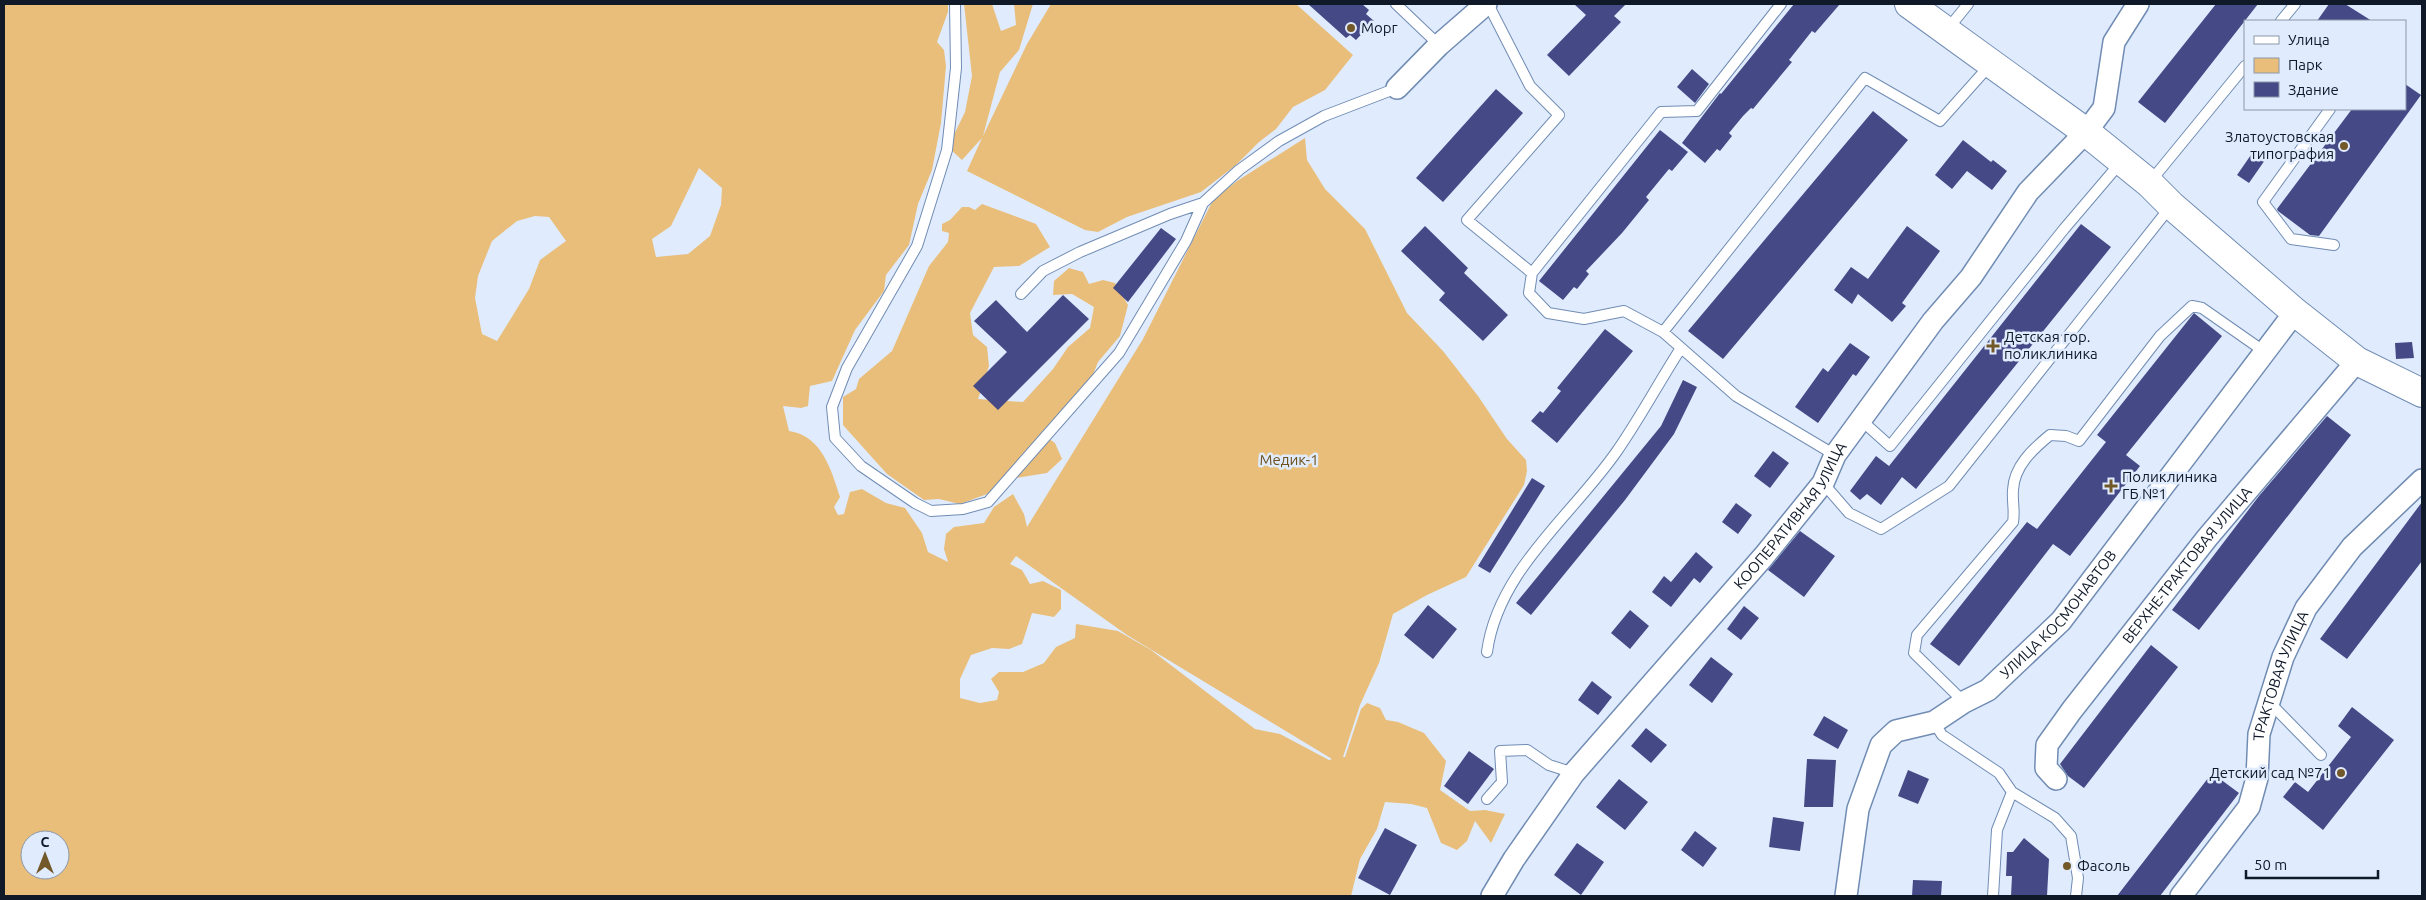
<svg xmlns="http://www.w3.org/2000/svg" width="2426" height="900" viewBox="0 0 2426 900" font-family="Ubuntu,sans-serif">
	<style>
		.green { fill: #e9be7a; fill-rule: evenodd }
		.building { fill: #454986 }
		.lines { fill: none; stroke-linecap: round; stroke-linejoin: round }
		.lane-casing { stroke: #718cb3; stroke-width: 12 }
		.street-casing { stroke: #718cb3; stroke-width: 24 }
		.secondary-casing { stroke: #718cb3; stroke-width: 30 }
		.lane { stroke: #fff; stroke-width: 10 }
		.street { stroke: #fff; stroke-width: 21 }
		.secondary { stroke: #fff; stroke-width: 28 }
		.poi-dot { fill: #73582a; stroke: #e0ecfe; stroke-width: 2 }
		.labels { text-anchor: middle; stroke-width: 5; stroke-linejoin: round; paint-order: stroke }
		.poi-label { font-size: 15px; fill: #0f1928; stroke: #e0ecfe; text-anchor: start }
		.park-label { font-size: 15px; fill: #6e511e; stroke: #e0ecfe }
		.street-label { font-size: 15px; fill: #0f1928; stroke: #e0ecfe }
	</style>
	<rect width="100%" height="100%" fill="#e0ecfe"/>
	<path class="green" d="M4,4H948V12L937,42L944,50L946,66L941,123L932,170L918,204L909,245L886,275L884,291L855,330L832,381L810,386L808,406L801,408L783,406L789,431C822,436 831,469 840,497L834,507L838,515L844,514L850,492L862,489L886,503L905,508L922,533L928,552L948,562L944,549L946,534L954,527L984,523L994,507L1013,494L1024,514L1027,527L1143,339L1213,200L1237,181L1305,138L1307,160L1325,189L1365,229L1407,313L1443,351L1478,396L1507,439L1526,460L1527,471L1524,485L1466,577L1427,595L1393,614L1379,663L1360,705L1343,757H1345L1361,709L1367,703L1380,708L1386,720L1398,722L1424,733L1446,761L1440,790L1470,811L1485,810L1505,814L1491,843L1475,821L1467,841L1457,850L1441,843L1427,808L1411,804L1385,802L1377,829L1360,859L1351,896H4ZM699,168L722,188L721,205L710,236L688,254L656,257L652,239L671,226ZM535,216L549,217L566,241L540,260L529,289L497,341L482,334L475,298L478,276L492,241L517,221ZM1016,556L1127,635L1332,759L1329,760L1280,734L1255,729L1151,650L1118,631L1076,624L1075,638L1056,647L1044,663L1023,672H999L991,679L999,692L997,700L980,703L960,698V679L971,655L992,648L1009,649L1022,644L1032,613L1054,617L1061,609V590L1043,581L1030,584L1022,570L1010,564ZM30,840H60V870H30Z
		M964,4H992L1001,31L1016,25L1014,4H1033L1019,50L1000,72L983,136L1027,44L1051,4H1296L1353,55L1325,90L1293,107L1276,129L1259,142L1236,165L1201,192L1127,217L1098,232L1085,230L967,171L982,138L962,160L948,147L965,112L972,76Z
		M982,204L1036,224L1050,247L1019,266L994,267L970,313L973,335L987,347L989,366L978,399L1023,402L1053,369L1068,347L1090,328L1094,307L1072,294L1053,295L1054,281L1069,268L1083,272L1089,284L1103,280L1115,283L1128,305L1120,336L1098,362L1087,390L1045,436L1055,443L1062,459L1047,473L1009,479L987,494L960,504L939,499L924,500L887,474L843,425V397L856,389L859,379L892,351L929,266L948,242L949,233L942,231V224L950,220L962,207H969L975,210Z"/>
	<path class="building" d="M1308,4H1362L1369,10L1366,14L1374,21L1356,40L1350,35L1346,38Z
		M1574,4H1626L1614,16L1621,22L1569,76L1547,55L1586,15Z
		M1794,4H1840L1815,33L1812,31L1789,60L1792,62L1753,109L1751,108L1743,116L1729,133L1732,136L1720,151L1717,149L1705,163L1682,143L1720,93L1721,94Z
		M2216,4H2258L2165,123L2138,102Z
		M2329,4H2345L2372,21H2317Z
		M1692,69L1709,84L1695,103L1677,87Z
		M2405,84L2421,95L2319,236L2310,235L2278,211L2277,209L2352,109H2405Z
		M1496,89L1523,113L1443,202L1416,178Z
		M1873,111L1908,140L1723,359L1688,331Z
		M1660,130L1688,152L1672,171L1669,169L1646,197L1649,200L1622,233L1586,271L1589,274L1577,289L1574,287L1563,300L1539,281Z
		M1963,140L1991,162L1993,160L2007,171L1992,190L1967,171L1952,189L1935,175Z
		M2253,152L2265,160L2249,183L2237,175Z
		M2081,224L2111,247L1916,489L1902,477L1881,505L1867,494L1860,500L1850,491L1876,456L1889,466Z
		M1425,226L1468,268L1464,273L1508,315L1483,341L1439,300L1445,293L1401,251Z
		M1907,226L1940,251L1902,303L1906,306L1892,322L1858,294L1852,304L1834,290L1851,267L1868,279Z
		M1161,228L1176,239L1128,302L1113,288Z
		M1063,295L1089,319L998,410L973,386L1007,352L974,321L996,300L1027,332Z
		M2194,313L2222,336L2126,455L2140,466L2070,556L2053,544L1959,666L1930,644L2027,522L2037,529L2106,442L2097,435Z
		M1605,329L1633,351L1557,443L1531,421L1540,411L1543,413L1561,391L1557,388Z
		M2412,342L2414,358L2396,359L2395,343Z
		M1850,343L1870,357L1856,376L1853,374L1818,423L1795,407L1823,368L1828,372Z
		M1683,380L1697,387L1674,434L1625,500L1531,615L1516,603L1661,426Z
		M2327,416L2351,435L2199,630L2172,610L2259,496Z
		M1773,451L1789,463L1770,488L1754,476Z
		M1532,478L1545,486L1490,573L1478,566Z
		M2422,502V561L2347,659L2320,639Z
		M1736,503L1752,515L1738,534L1722,522Z
		M1800,531L1835,556L1804,597L1768,570Z
		M1696,552L1713,567L1700,583L1694,578L1671,607L1652,592L1664,576L1671,582Z
		M1428,605L1457,629L1433,659L1404,635Z
		M1744,606L1759,618L1741,640L1727,629Z
		M1630,610L1649,626L1630,649L1611,633Z
		M2151,645L2178,667L2084,788L2068,776L2060,764Z
		M1711,657L1733,674L1712,703L1689,685Z
		M1592,681L1612,697L1598,715L1578,700Z
		M2352,707L2394,740L2323,830L2283,797L2295,782L2308,792L2351,737L2338,726Z
		M1824,716L1848,730L1838,749L1813,735Z
		M1646,728L1667,745L1651,763L1631,746Z
		M1469,751L1494,769L1468,804L1444,786Z
		M1807,759L1836,760L1833,807H1804Z
		M1908,770L1929,779L1918,804L1898,796Z
		M2212,773L2239,793L2160,896H2117Z
		M1619,779L1648,802L1625,830L1596,807Z
		M1773,817L1804,822L1800,851L1769,847Z
		M1385,828L1417,845L1390,895L1358,878Z
		M1695,831L1717,848L1703,867L1681,850Z
		M2024,838L2049,859L2047,896H2011L2012,876H2006L2007,852H2013Z
		M1577,843L1604,862L1581,895L1554,875Z
		M1913,880L1942,881L1941,896H1912Z"/>
	<g class="lines">
		<g class="lane-casing">
			<path id="lane" d="M955,4L956,68L947,150L917,246L847,368L832,407L835,438L861,466L915,503L931,511L963,509L988,502L1119,353L1186,241L1203,203
				M1396,4L1439,45
				M1488,4L1530,86L1559,115L1467,220L1532,273
				M1781,4L1697,111L1661,112L1532,273L1529,293L1548,313L1584,319L1624,311L1663,332L1736,396L1835,455
				M2281,21L2295,4
				M1947,30L1968,4
				M2330,109L2263,202L2291,239L2334,245
				M2150,182L2245,66
				M1021,294L1043,271L1080,252L1170,214L1203,203L1239,170L1279,141L1324,116L1397,88
				M1663,332L1865,78L1940,121L1990,65
				M1861,420L1890,446L2064,229L2121,162
				M1823,483L1849,513L1881,529L1949,486L2171,206
				M1487,652C1498,570 1572,516 1617,451C1640,418 1659,382 1681,348
				M1964,702L1914,653L1917,635L2013,522C2015,511 2012,501 2013,490C2014,466 2033,449 2050,435L2066,436L2079,441L2160,336L2192,306L2202,308L2265,352
				M2270,703L2321,755
				M1934,722L1942,735L1999,773L2012,792L2055,818L2071,836L2078,878L2076,896
				M1487,799L1502,782L1500,751L1527,750L1549,765L1574,773
				M1993,896L1997,830L2012,792"/>
		</g>
		<g class="street-casing">
			<g id="street">
				<path d="M1397,88L1439,45L1486,4"/>
				<path id="s1" d="M2056,779L2046,768L2047,745L2072,710L2207,538L2357,361"/>
				<path id="s2" d="M1492,896L1514,859L1574,773L1764,556L1823,483L1835,455L1933,321L1971,277L2028,192L2086,132L2104,108L2114,42L2138,4"/>
				<path id="s3" d="M1846,896L1858,809L1881,745L1896,731L1934,722L1964,702L1988,690L2061,621L2295,312"/>
				<path id="s4" d="M2181,896L2249,807L2257,778L2259,734L2283,657L2306,608L2352,547L2422,480"/>
			</g>
		</g>
		<g class="secondary-casing">
			<path id="secondary" d="M1909,4L2086,132L2149,183L2171,205L2295,312L2357,361L2422,393"/>
		</g>
		<use href="#lane" class="lane"/>
		<use href="#street" class="street"/>
		<use href="#secondary" class="secondary"/>
	</g>
	<g class="poi-dot">
		<circle cx="1351" cy="28" r="5"/>
		<circle cx="2344" cy="146" r="5"/>
		<path d="M1990.5 338.5h5v5h5v5h-5v5h-5v-5h-5v-5h5z"/>
		<path d="M2108.5 478.5h5v5h5v5h-5v5h-5v-5h-5v-5h5z"/>
		<circle cx="2341" cy="773" r="5"/>
		<circle cx="2067" cy="866" r="5"/>
	</g>
	<g class="labels">
		<g class="poi-label">
			<text x="1361" y="33">Морг</text>
			<text x="2334" y="142" text-anchor="end">Златоустовская<tspan x="2334" dy="17">типография</tspan></text>
			<text x="2004" y="342">Детская гор.<tspan x="2004" dy="17">поликлиника</tspan></text>
			<text x="2122" y="482">Поликлиника<tspan x="2122" dy="17">ГБ №1</tspan></text>
			<text x="2331" y="778" text-anchor="end">Детский сад №71</text>
			<text x="2077" y="871">Фасоль</text>
		</g>
		<g class="park-label">
			<text x="1289" y="465">Медик-1</text>
		</g>
		<g class="street-label">
			<text dy="5" stroke="none"><textPath href="#s2" startOffset="485">КООПЕРАТИВНАЯ УЛИЦА</textPath></text>
			<text dy="5" stroke="none"><textPath href="#s1" startOffset="266">ВЕРХНЕ-ТРАКТОВАЯ УЛИЦА</textPath></text>
			<text dy="5" stroke="none"><textPath href="#s3" startOffset="382">УЛИЦА КОСМОНАВТОВ</textPath></text>
			<text dy="5" stroke="none"><textPath href="#s4" startOffset="248">ТРАКТОВАЯ УЛИЦА</textPath></text>
		</g>
	</g>
	<rect width="2426" height="900" fill="none" stroke="#0f1928" stroke-width="10"/>
	<rect x="2244" y="20" width="162" height="90" fill="#e0ecfe" stroke="#8c98a8"/>
	<rect x="2254" y="36" width="25" height="8" fill="#ffffff" stroke="#8c98a8"/>
	<text x="2288" y="45" font-size="15" fill="#0f1928">Улица</text>
	<rect x="2254" y="58" width="25" height="15" fill="#e9be7a" stroke="#8c98a8"/>
	<text x="2288" y="70" font-size="15" fill="#0f1928">Парк</text>
	<rect x="2254" y="82" width="25" height="15" fill="#454986" stroke="#8c98a8"/>
	<text x="2288" y="95" font-size="15" fill="#0f1928">Здание</text>
	<g transform="translate(45 855)"><circle r="24" fill="#e0ecfe" stroke="#8c98a8"/>
	<path d="M0-4L9 19L0 12L-9 19Z" fill="#73582a"/>
	<text y="-8" font-size="14" font-weight="bold" text-anchor="middle" fill="#0f1928">С</text>
	</g>
	<path d="M2246 870v8h132v-8" fill="none" stroke="#0f1928" stroke-width="2.5"/>
	<text x="2254" y="870" font-size="15" fill="#0f1928" stroke="#e0ecfe" stroke-width="4" paint-order="stroke">50 m</text>
</svg>
